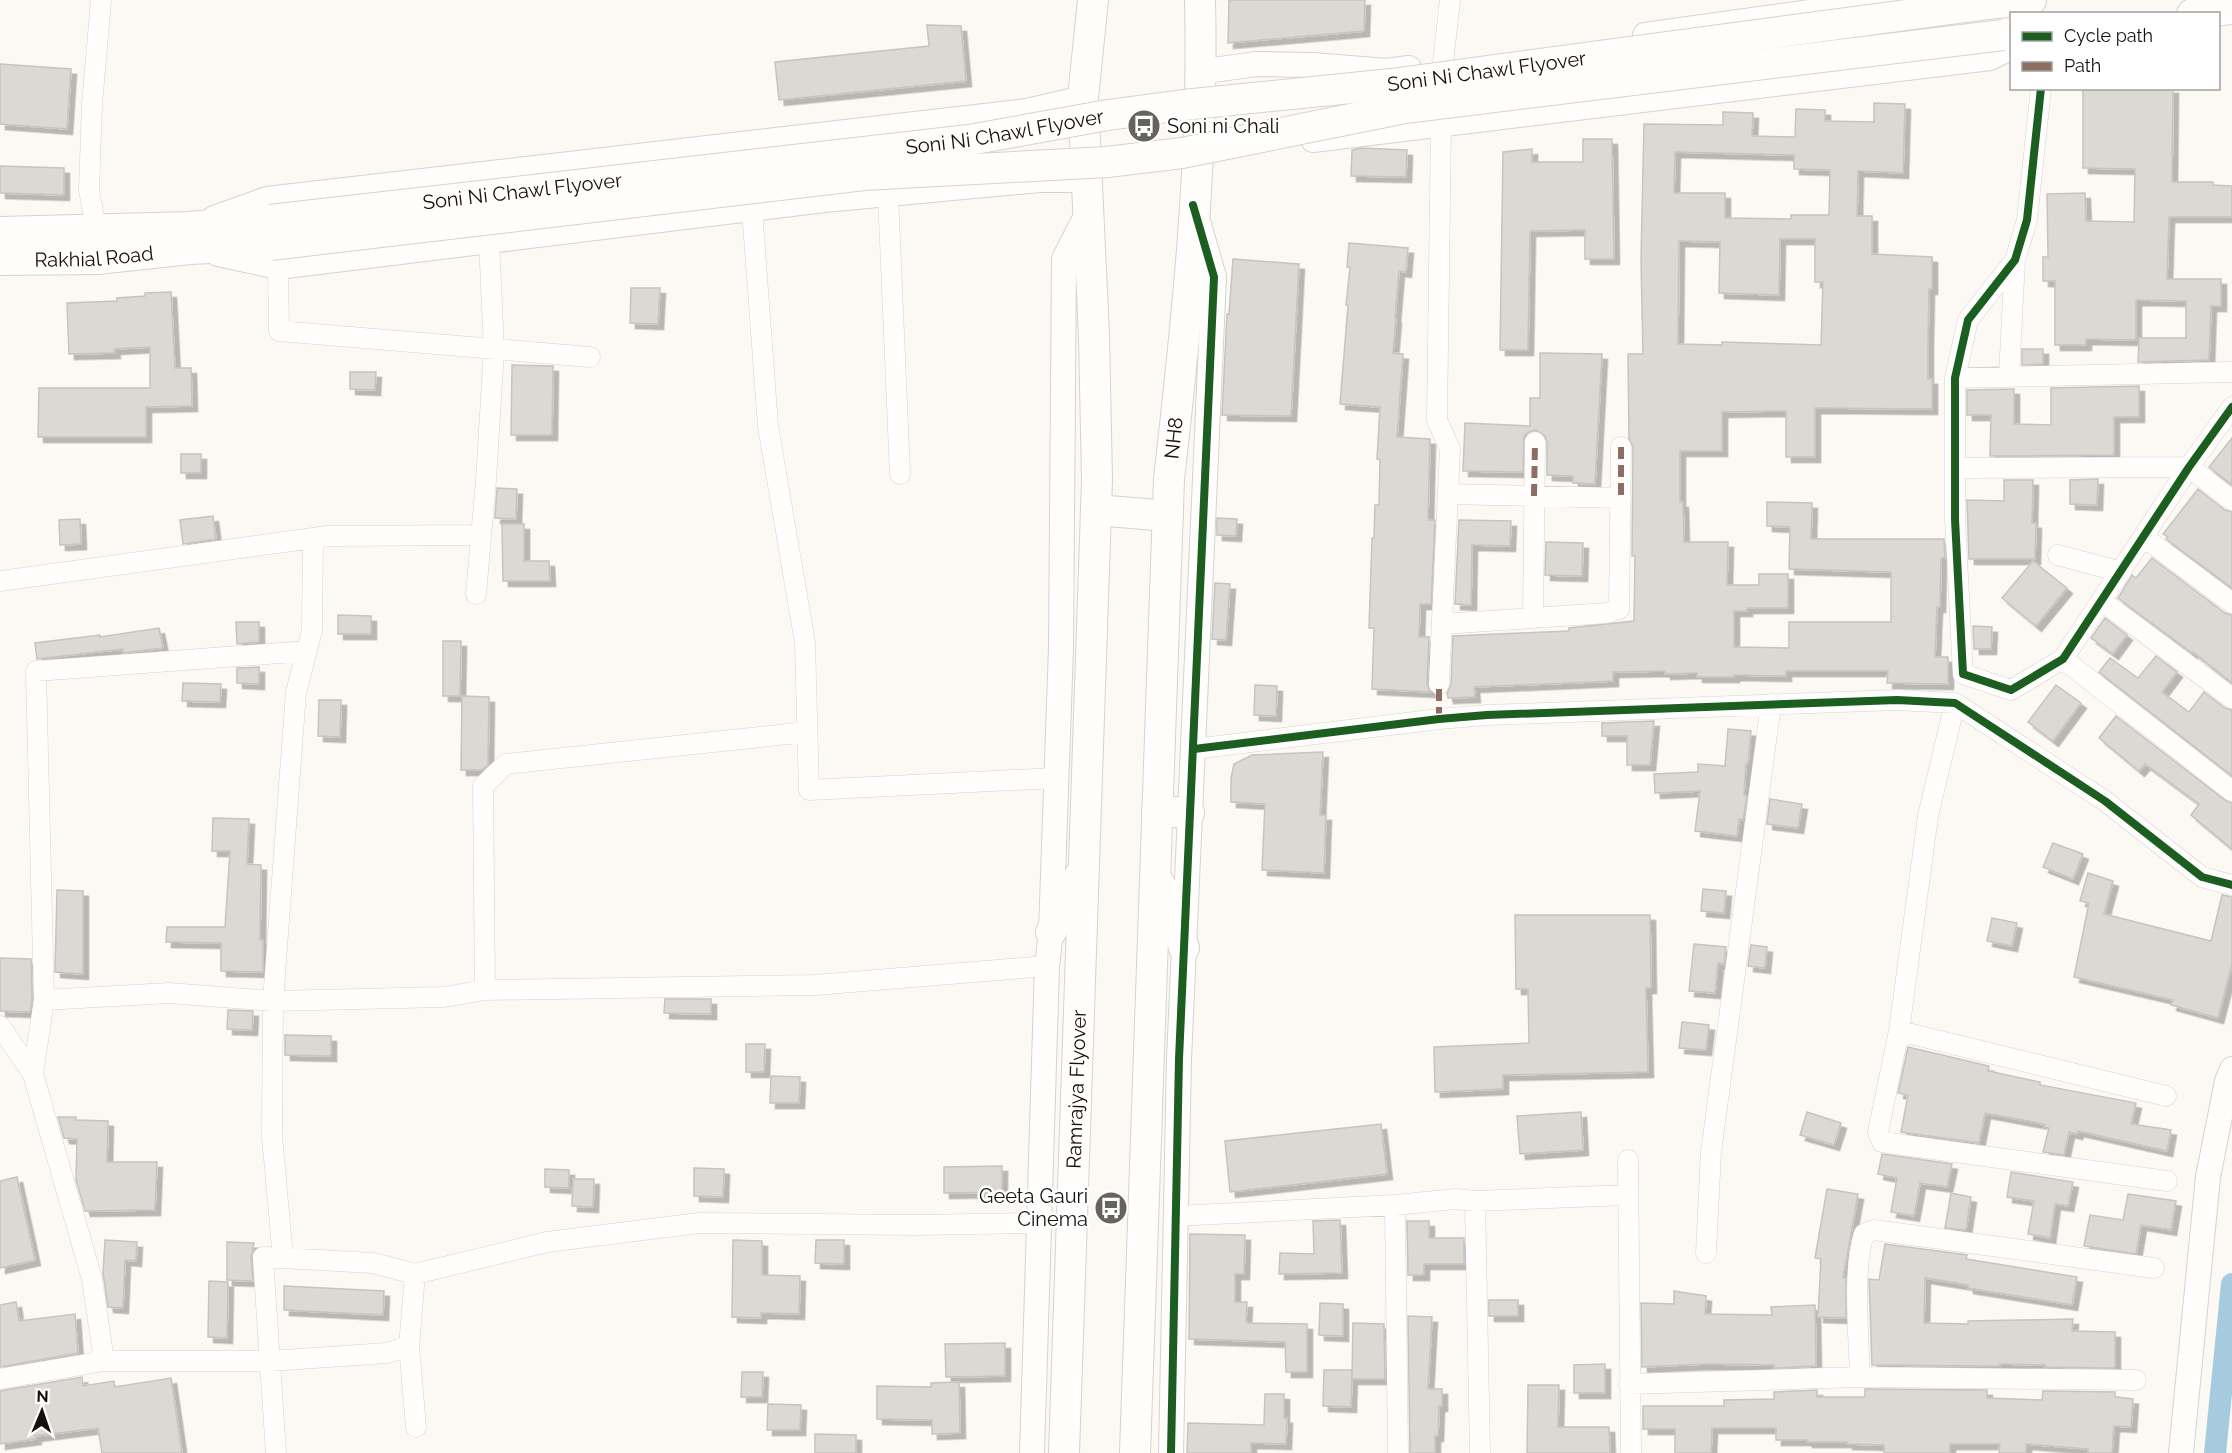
<svg xmlns="http://www.w3.org/2000/svg" width="2232" height="1453" viewBox="0 0 2232 1453" font-family="Raleway,sans-serif">
	<style>
		.lines { fill: none; stroke-linecap: round; stroke-linejoin: round }
		.canal { stroke: #a6cade; stroke-width: 22 }
		.building { fill: #dcd9d5; stroke: #c6c4c0; stroke-width: 1.5; fill-rule: evenodd; filter: url(#shadow) }
		.minor-casing { stroke: #d6d3cf; stroke-width: 21 }
		.tertiary-casing { stroke: #d6d3cf; stroke-width: 26 }
		.primary-casing { stroke: #d6d3cf; stroke-width: 32 }
		.minor { stroke: #fffefd; stroke-width: 20 }
		.tertiary { stroke: #fffefd; stroke-width: 24 }
		.primary { stroke: #fffefd; stroke-width: 30 }
		.primary-bridge-casing { stroke: #d6d3cf; stroke-width: 32; stroke-linecap: butt }
		.primary-bridge { stroke: #fffefd; stroke-width: 30 }
		.quiet { stroke: #8d6e63; stroke-width: 6; stroke-dasharray: 12 6; stroke-linecap: butt }
		.cycleway-casing { stroke: #fff; stroke-width: 11 }
		.cycleway { stroke: #1b5e20; stroke-width: 8 }
		.labels { text-anchor: middle; stroke-width: 5; stroke-linejoin: round; paint-order: stroke }
		.street-label { font-size: 20px; fill: #14120e; stroke: #fff }
		.poi-label { font-size: 20px; fill: #14120e; stroke: #fff; text-anchor: start }
	</style>
	<defs>
		<filter id="shadow"><feDropShadow dx="5.5" dy="5.5" stdDeviation="0" flood-color="#0004"/></filter>
	</defs>
	<rect width="100%" height="100%" fill="#fcf9f4"/>
	<g class="lines">
		<path class="canal" d="M2215,1453L2232,1284"/>
	</g>
	<path class="building" d="M1229,0H1365L1364,31L1228,43Z
		M927,25L961,26L966,81L779,100L775,62L929,46Z
		M0,64L71,69L67,129L0,124Z
		M2083,88H2173L2172,182H2213V185L2232,186V217H2169L2167,279H2221V306H2211L2209,360L2138,362L2139,338H2186V301L2136,300V340L2086,339V345H2055V281H2043V257H2048L2047,194L2085,193L2086,221L2134,222L2135,169L2083,168Z
		M1874,103L1905,104L1903,173L1858,171L1857,216H1872V254L1932,257V289H1929L1928,342V379H1932V409L1815,408V457H1786V411L1722,412V451H1680V502H1683L1684,542H1728L1727,585H1759V574H1788V608H1747V611H1734V647L1789,648V622H1891V572L1789,569L1790,527L1767,526V502L1812,503L1811,539H1944L1945,558H1941L1940,607H1937L1935,657H1948V684L1887,683L1888,671H1786V676L1734,675V677H1697V673L1665,674V671L1613,672V681L1474,687L1475,697L1448,698L1447,693L1451,685L1453,636L1569,631V628L1634,621L1635,556H1632L1633,447L1629,439L1628,354H1643L1641,260L1644,124L1723,125V112L1753,113L1752,136L1795,137L1796,109L1825,110V121L1874,122ZM1675,152L1794,155V169L1830,170L1829,215H1791V219L1725,218V193H1674ZM1780,239H1815V282H1823L1821,345L1722,342V345L1678,344L1679,241L1720,242L1719,293L1779,295Z
		M1583,139H1612L1614,259H1585V230L1530,231L1528,350H1500L1503,152L1532,149V162H1583Z
		M1361,148L1407,150L1406,177L1351,176L1352,150Z
		M0,166L64,168V195L0,193Z
		M1349,243L1408,248L1406,272L1399,271L1395,318H1396L1393,353L1403,354L1397,437L1430,439L1428,520H1435L1431,604H1420L1419,637H1429L1427,683L1430,692L1372,689L1374,628H1369L1372,538H1374L1375,505H1379L1380,460L1377,459L1380,407L1340,404L1348,305H1346L1350,267H1347Z
		M1233,259L1299,264L1291,416L1222,415L1227,314H1229Z
		M631,288H660L658,324L630,323Z
		M171,292L175,368H191L192,406L146,407V437H38L39,388H150V347L114,349L115,353L69,354L67,303L117,301V298L145,296V293Z
		M2022,349H2043V364L2022,365Z
		M1540,353L1602,354L1595,484L1573,483V476L1547,475V442L1545,436L1536,430L1529,432L1524,436L1523,472L1463,471L1465,423L1530,426V398H1540Z
		M512,365L553,366L552,435H511Z
		M350,372H376L375,390L350,389Z
		M2139,386V417H2114V455L1990,456L1991,415H1967V390L2014,389V424L2051,425V388Z
		M2232,438V485L2209,467Z
		M181,454H201V473H181Z
		M2098,479L2097,505L2070,504V480Z
		M2004,480H2033L2032,523H2036L2035,559H1969L1967,500L2004,501Z
		M497,488L517,489L516,519L495,518Z
		M2198,489L2225,510L2232,512V588L2166,539L2168,537L2163,534Z
		M213,516L216,539L183,544L180,520Z
		M1217,518L1237,519L1236,536L1217,535Z
		M80,519L81,544L60,545L59,520Z
		M1459,520L1511,521L1510,546L1472,545L1471,605L1455,604Z
		M502,524H524V561H549L550,581H503Z
		M1546,542L1583,543L1582,576L1545,575Z
		M2152,558L2225,613L2232,615V683L2193,652L2192,653L2118,598L2132,575L2136,578Z
		M2033,561L2067,588L2036,626L2002,598Z
		M1215,583L1230,584L1226,640L1212,639Z
		M338,615L371,616V634H338Z
		M2105,618L2127,635L2113,654L2091,638Z
		M236,622H259V642L237,644Z
		M1973,626L1992,627L1991,649H1974Z
		M159,628L163,648L123,653V649L37,659L35,643L100,635V637Z
		M443,641H461L460,696H443Z
		M2156,656L2177,672L2162,692L2189,712L2204,692L2225,708L2232,710V776L2099,672L2110,658L2138,678Z
		M259,667V684L237,683V668Z
		M183,683L221,684L220,702L182,701Z
		M1255,685L1277,686L1276,716L1254,715Z
		M2056,685L2081,703L2053,741L2028,722Z
		M462,696L489,697L488,765L482,770H461Z
		M319,700H341L340,737L318,736Z
		M2116,716L2225,800L2232,803V849L2191,815L2199,804L2145,764L2139,771L2099,738Z
		M1654,721L1650,765H1627V736H1602V723Z
		M1728,729L1751,731L1748,764H1746L1744,795L1747,796L1743,820L1739,819L1737,836L1695,831L1700,791L1655,793L1654,774L1698,772V764L1725,766Z
		M1323,752L1320,815H1326L1324,873L1262,870L1265,804L1231,802V778L1234,764L1252,755Z
		M1770,799L1802,804L1798,828L1767,824Z
		M213,818L249,819L247,864L261,865L260,940H263V972L221,971V943L166,942L167,927H225L230,851H212Z
		M2053,843L2083,854L2073,879L2043,867Z
		M2088,873L2113,881L2104,914L2211,941L2222,895L2232,897V964L2218,1018L2171,1005L2173,1000L2074,977L2089,903L2080,901Z
		M1703,889L1726,891L1724,913L1701,911Z
		M57,890L83,891V974L55,972Z
		M1515,915H1650L1651,988H1646L1648,1072L1503,1075V1089L1435,1092L1434,1047L1529,1043L1528,989H1516Z
		M1992,918L2017,923L2012,946L1987,941Z
		M1694,944L1726,947L1724,964L1718,963L1715,993L1689,991Z
		M1751,945L1767,947L1765,968L1748,966Z
		M0,958L31,959L32,999L30,1012L0,1011Z
		M665,999H711V1014L664,1013Z
		M228,1010L253,1011L252,1030L227,1029Z
		M1682,1022L1709,1025L1706,1050L1679,1048Z
		M285,1035L331,1036V1056L285,1055Z
		M746,1044H765L764,1072H746Z
		M1908,1047L1989,1066L1988,1071L2040,1082V1085L2136,1103L2131,1124L2171,1130L2167,1151L2078,1131L2077,1134L2069,1132L2064,1155L2043,1152L2049,1128L2044,1127V1124L1985,1113L1979,1143L1901,1132L1908,1095L1898,1093Z
		M771,1076L800,1077L799,1103H770Z
		M1581,1112L1583,1150L1520,1154L1517,1116Z
		M1807,1112L1841,1123L1834,1145L1800,1135Z
		M58,1117H76V1120L108,1121L107,1162H157L155,1210L85,1211L76,1180L77,1139L64,1138Z
		M1381,1124L1387,1174L1230,1192L1225,1141Z
		M1882,1154L1952,1164L1947,1187L1920,1183L1914,1216L1891,1212L1897,1178L1878,1174Z
		M1002,1166V1192L944,1193V1167Z
		M694,1168L724,1169L723,1197L694,1196Z
		M545,1169L569,1170V1188L545,1187Z
		M2011,1172L2073,1182L2068,1206L2055,1204L2050,1238L2028,1234L2034,1201L2007,1197Z
		M17,1177L35,1260L0,1268V1181Z
		M573,1179H594L593,1207L572,1206Z
		M1827,1189L1858,1194L1843,1278H1846V1318L1818,1317L1821,1259L1815,1258Z
		M1951,1193L1971,1197L1966,1230L1945,1228Z
		M2128,1194L2176,1201L2171,1230L2141,1225L2136,1254L2084,1246L2090,1215L2123,1220Z
		M1340,1220L1342,1273L1279,1274L1280,1253L1314,1254L1313,1221Z
		M1407,1221H1429V1238H1464V1264H1424V1275H1408Z
		M1190,1234L1245,1235L1244,1274H1235V1302H1247L1246,1321L1248,1323L1307,1324V1372H1286L1285,1342L1189,1339Z
		M105,1240L137,1242L136,1261L125,1260L123,1308L108,1307L103,1273Z
		M733,1240L762,1241V1275L800,1276L799,1314L761,1313V1318L732,1317Z
		M816,1240H844V1264L815,1263Z
		M227,1242L254,1243L251,1258L253,1281L227,1280Z
		M1885,1244L1967,1255L1966,1259L2077,1277L2072,1305L1968,1288V1285L1925,1278L1924,1323L1968,1324V1321L2073,1319L2072,1331L2115,1332V1368L2045,1367V1365L2000,1364V1366H1988L1872,1365L1869,1279L1879,1280Z
		M209,1281L228,1282L227,1338L208,1337Z
		M284,1286L384,1291L383,1315L284,1310Z
		M1674,1291L1706,1296L1705,1314L1772,1315L1771,1307L1815,1305L1816,1366L1774,1368V1365L1706,1364L1642,1367L1641,1303L1674,1304Z
		M1489,1300H1518V1316H1489Z
		M16,1302L19,1321L75,1314L78,1353L0,1367V1305Z
		M1320,1303L1343,1304V1336L1319,1335Z
		M1408,1316L1432,1317L1428,1389H1442V1406H1439L1438,1436H1435V1453H1410Z
		M1353,1323L1384,1324L1385,1379H1352Z
		M1005,1343V1376L946,1377L945,1344Z
		M1605,1364V1393H1574V1365Z
		M1324,1370H1352L1351,1407L1323,1406Z
		M742,1372H763L762,1397H741Z
		M82,1377L83,1386L114,1381L115,1387L171,1378L182,1453H102L98,1428L35,1436L36,1439L0,1444V1391Z
		M959,1382L960,1433L932,1434V1420L877,1419V1386L931,1387V1383Z
		M1528,1385H1559L1558,1427H1609L1610,1453H1527Z
		M1865,1389L1987,1390V1398L2042,1400L2043,1391L2115,1392V1397L2133,1399L2131,1427L2114,1426L2112,1453H2088V1449L2026,1444V1453H1999L2000,1444H1950V1453H1884V1445L1847,1444V1442H1807V1440H1776V1428H1712L1711,1453H1675V1429H1643V1406H1724V1400L1774,1399V1392L1817,1390V1397H1865Z
		M1265,1394H1284V1418H1287L1286,1444L1251,1443V1453H1187L1188,1423L1264,1425Z
		M768,1404L801,1405L800,1430H767Z
		M815,1434L856,1435V1453H815Z"/>
	<g class="lines">
		<g class="minor-casing">
			<path id="minor" d="M1443,63L1450,0
				M2041,88L2027,220L2015,260L1968,320L1955,378V519L1963,674L2011,690L2063,659L2189,467L2232,407
				M888,194L900,474
				M752,209L768,426L805,643L809,790L1056,778
				M96,229L89,190L92,105L101,0
				M278,267L279,331L590,357
				M2009,376L2015,260
				M1955,378L2232,372
				M1955,468L2189,467L2232,500
				M1448,494L1621,498
				M2145,538L2232,603
				M2058,555L2121,572
				M0,581L328,536L481,535
				M476,594L486,480L494,349L489,241
				M2102,601L2232,698
				M1533,618L1535,442
				M1442,624L1607,613L1619,609L1621,447
				M2063,659L2232,791
				M1439,684L1450,449L1437,420L1441,124
				M1955,703L1928,816L1899,1031L1878,1132L1882,1142L2167,1181
				M1194,749L1439,719L1487,715L1897,700L1955,703L2105,801L2202,877L2232,885
				M485,990L483,786L506,764L807,732
				M44,1000L169,993L273,1001L444,997L485,990L815,985L1047,966
				M0,1026L33,1074L92,1279L104,1361
				M1899,1031L2166,1096
				M33,1074L44,1000L36,671L307,651
				M1628,1160L1631,1453
				M1475,1201L1480,1453
				M1395,1205L1398,1453
				M1175,1216L1395,1205L1455,1199L1475,1201L1628,1195
				M1706,1253L1711,1152L1771,704
				M283,1258L272,1136L273,1001L296,692L312,631L313,539
				M415,1274L409,1346L416,1427
				M1860,1377C1859,1337 1852,1270 1864,1234L1874,1230L2154,1268
				M0,1379L104,1361H270L387,1353L409,1346
				M1629,1384L1860,1377L2136,1380
				M276,1453L263,1257L373,1263L415,1274L547,1242L699,1223L916,1225L1041,1223"/>
		</g>
		<g class="tertiary-casing">
			<path id="tertiary" d="M1645,35L1896,0
				M1199,72L1256,64L1312,65L1387,71L1409,68
				M1313,140L1990,58L2012,47
				M214,218L267,199L1027,111L1083,98
				M218,254L278,267L824,200L1040,180H1088
				M1032,1453L1047,966L1051,932L1061,648L1064,259L1088,212
				M1171,1453L1179,1059L1214,277L1198,221
				M2181,1453L2208,1177L2227,1081L2232,1069"/>
		</g>
		<g class="primary-casing">
			<g id="primary">
				<path d="M1996,3L2031,0"/>
				<path d="M2192,14L2232,9"/>
				<path d="M0,232L189,227L270,220"/>
				<path id="s1" d="M0,260L97,259L190,249L271,245"/>
				<path d="M1096,510L1168,516"/>
				<path d="M1157,811L1189,813"/>
				<path d="M1157,880L1172,906L1184,948"/>
				<path d="M1051,932L1080,875"/>
				<path id="s2" d="M1064,1453L1097,480L1094,336L1083,98L1093,0"/>
				<path id="s3" d="M1135,1453L1169,479C1187,321 1204,159 1200,0"/>
			</g>
		</g>
		<use href="#minor" class="minor"/>
		<use href="#tertiary" class="tertiary"/>
		<use href="#primary" class="primary"/>
		<g class="primary-bridge-casing">
			<g id="primary-bridge">
				<path id="s4" d="M270,220L969,140L1108,115L1183,105L1391,84L1996,3"/>
				<path d="M271,245L864,175L1107,162L1182,153L1405,108L2003,35"/>
			</g>
		</g>
		<use href="#primary-bridge" class="primary-bridge"/>
		<path class="quiet" d="M1621,447V498
			M1534,496L1535,442
			M1439,719V684"/>
		<g class="cycleway-casing">
			<path id="cycleway" d="M2041,88L2027,220L2015,260L1968,320L1955,378V519L1963,674L2011,690L2063,659L2189,467L2232,407
				M1194,749L1439,719L1487,715L1897,700L1955,703L2105,801L2202,877L2232,885
				M1171,1453L1179,1059L1214,277L1193,205"/>
		</g>
		<use href="#cycleway" class="cycleway"/>
	</g>
	<defs>
		<g id="bus-disc" transform="scale(1.725)"><circle r="9.5" fill="#65635e" stroke="#fff"/><path d="M-5-6H5V4H4V6H2V4H-2V6H-4V4H-5ZM-3.5-4V0h7V-4ZM-3.5 1.2v1.5H-2V1.2ZM2 1.2v1.5H3.5V1.2Z" fill="#fff"/></g>
	</defs>
	<g fill-rule="evenodd">
		<use href="#bus-disc" x="1144" y="126"/>
		<use href="#bus-disc" x="1111" y="1208"/>
	</g>
	<g class="labels">
		<g class="street-label">
			<text dy="7" stroke="none"><textPath href="#s4" startOffset="1226">Soni Ni Chawl Flyover</textPath></text>
			<text dy="7" stroke="none"><textPath href="#s4" startOffset="740">Soni Ni Chawl Flyover</textPath></text>
			<text dy="7" stroke="none"><textPath href="#s4" startOffset="254">Soni Ni Chawl Flyover</textPath></text>
			<text dy="7" stroke="none"><textPath href="#s1" startOffset="94">Rakhial Road</textPath></text>
			<text dy="7" stroke="none"><textPath href="#s3" startOffset="1016">NH8</textPath></text>
			<text dy="7" stroke="none"><textPath href="#s2" startOffset="364">Ramrajya Flyover</textPath></text>
		</g>
		<g class="poi-label">
			<text x="1167" y="133">Soni ni Chali</text>
			<text x="1088" y="1203" text-anchor="end">Geeta Gauri<tspan x="1088" dy="23">Cinema</tspan></text>
		</g>
	</g>
	<rect x="2010" y="12" width="210" height="78" fill="#ffffff" stroke="#a1a09f" stroke-width="1.5"/>
	<rect x="2022" y="32" width="30" height="9" fill="#1b5e20" stroke="#a1a09f" stroke-width="1.5"/>
	<text x="2064" y="42" font-size="18" fill="#14120e">Cycle path</text>
	<rect x="2022" y="62" width="30" height="9" fill="#8d6e63" stroke="#a1a09f" stroke-width="1.5"/>
	<text x="2064" y="72" font-size="18" fill="#14120e">Path</text>
	<g transform="translate(42 1411) rotate(2)" stroke="#ffffff" stroke-width="4.5" paint-order="stroke">
	<path d="M0-4.5L10 22L0 15L-10 22Z" fill="#14120e"/>
	<text y="-9" font-size="16" font-weight="bold" text-anchor="middle" fill="#14120e">N</text>
	</g>
</svg>
